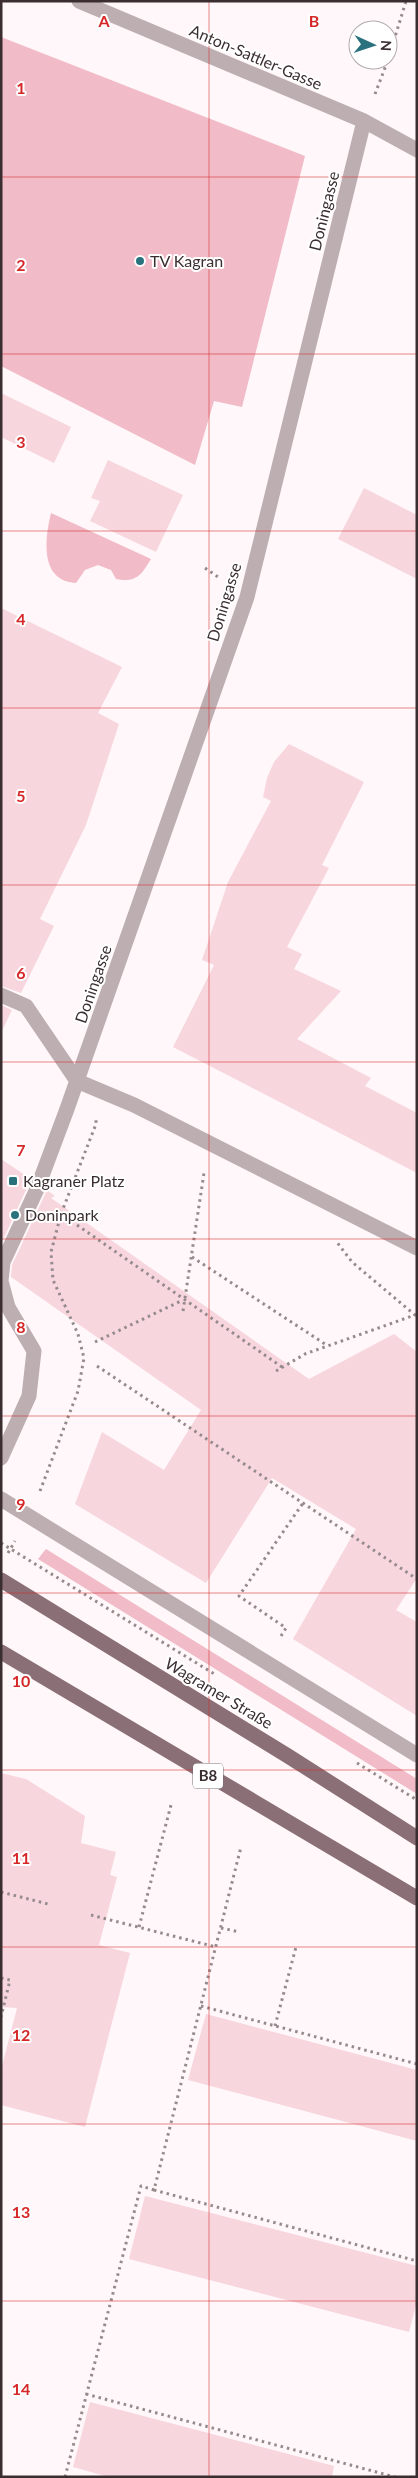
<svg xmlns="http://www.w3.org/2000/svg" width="418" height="2478" viewBox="0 0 418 2478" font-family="Lato,sans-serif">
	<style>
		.green { fill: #f1bbc8 }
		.building { fill: #f8d6de }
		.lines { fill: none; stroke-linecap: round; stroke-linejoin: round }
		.path { stroke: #958b8d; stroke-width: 3; stroke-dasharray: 2.5 4; stroke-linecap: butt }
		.minor { stroke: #bdaeb2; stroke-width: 15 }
		.major { stroke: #8a7076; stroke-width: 15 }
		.grid { fill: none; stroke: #d62828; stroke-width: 1; stroke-opacity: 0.55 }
		.poi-dot { fill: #2a717e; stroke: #fff; stroke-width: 2 }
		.labels { text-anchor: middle; stroke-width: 4; stroke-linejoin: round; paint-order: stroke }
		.shield { fill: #fff; stroke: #766d6f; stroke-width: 1 }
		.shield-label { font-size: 15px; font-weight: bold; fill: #3b2e31 }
		.street-label { font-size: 16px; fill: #3b2e31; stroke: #fff }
		.poi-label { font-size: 16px; fill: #3b2e31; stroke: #fff; text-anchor: start }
		.grid-label { font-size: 16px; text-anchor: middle; font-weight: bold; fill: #d62828; stroke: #fff; stroke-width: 4; stroke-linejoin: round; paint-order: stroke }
	</style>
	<rect width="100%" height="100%" fill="#fff7f9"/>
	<path class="green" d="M1,37L305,156L242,407L214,401L195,465L1,366Z
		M51,513L151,559C141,575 137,583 116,579L111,570L98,565L85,570L76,583C39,581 45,538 51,513Z
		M46,1549L417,1779V1794L38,1559Z"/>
	<path class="building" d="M1,393L71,427L54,463L1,437Z
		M108,460L183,495L156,552L90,521L100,501L91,498Z
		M364,488L417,515V579L338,539Z
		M1,608L122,667L98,713L119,724L86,825L40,919L54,926L21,993L1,986Z
		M289,744L364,782L322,865L329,868L287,947L302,954L294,969L341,991L297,1039L371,1078L365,1086L417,1113V1173L173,1047L214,965L202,960L228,882L271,801L263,797L267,778L274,762Z
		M1,1005L12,1010L1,1033Z
		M1,1159L31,1179L1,1244Z
		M47,1190L55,1196L51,1198L309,1379L394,1334L417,1352V1578L396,1610L417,1622V1716L293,1639L356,1529L272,1478L206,1583L75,1504L102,1432L164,1470L201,1410L11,1277L12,1265Z
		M1,1773L26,1779L85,1816L81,1843L116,1852L110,1875L117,1877L99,1945L130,1953L85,2127L1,2105V2070L17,2008L1,2007Z
		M206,2014L417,2070V2141L188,2080Z
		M145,2196L417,2266V2301L409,2332L129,2259Z
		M90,2402L334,2466L332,2477H109L73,2467Z"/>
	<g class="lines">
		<path class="path" d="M388,60L406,1
			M375,94L388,60
			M205,568L221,579
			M77,1225L282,1367
			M192,1257L328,1346
			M183,1311L204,1173
			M95,1342L183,1300
			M97,1366L417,1579
			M276,1371L305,1354L415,1315L352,1262L336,1241
			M40,1491L78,1391L84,1358L78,1334L53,1280L51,1252L61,1214L96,1124V1119
			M1,1543L216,1675
			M8,1553L15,1541
			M281,1636L286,1628L239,1596L303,1503
			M357,1763L417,1800
			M1,1892L48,1904
			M91,1915L216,1947
			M139,1927L171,1805
			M221,1928L240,1932
			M1,1978L10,1980L1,2017
			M201,2006L417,2064
			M275,2026L296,1947
			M154,2190L417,2261
			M86,2394L395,2477
			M65,2477L141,2186L154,2190L241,1847"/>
		<path class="minor" d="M79,1L364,121L417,150
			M1,995L26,1006L77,1081
			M77,1081L134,1105L417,1248
			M1,1458L29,1396L34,1351L8,1307L1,1281L3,1262L37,1189L67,1109L247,597L364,121
			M1,1499L417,1755"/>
		<path class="major" d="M1,1580L288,1756L417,1838
			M1,1652L417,1898"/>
	</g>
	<path class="grid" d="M209,1V2477M1,177H417M1,354H417M1,531H417M1,708H417M1,885H417M1,1062H417M1,1239H417M1,1416H417M1,1593H417M1,1770H417M1,1947H417M1,2124H417M1,2301H417"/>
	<g class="poi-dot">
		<circle cx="140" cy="261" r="5"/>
		<rect x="8" y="1176" width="10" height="10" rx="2.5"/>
		<circle cx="15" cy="1215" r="5"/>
	</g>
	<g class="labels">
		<rect class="shield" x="193" y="1763.5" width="30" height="25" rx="4"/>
		<g class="shield-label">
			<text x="208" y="1781">B8</text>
		</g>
		<g class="street-label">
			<text transform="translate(256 57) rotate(23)" y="6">Anton-Sattler-Gasse</text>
			<text transform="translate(324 211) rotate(-76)" y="6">Doningasse</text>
			<text transform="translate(224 602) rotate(-73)" y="6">Doningasse</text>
			<text transform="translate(93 984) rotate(-71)" y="6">Doningasse</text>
			<text transform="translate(219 1693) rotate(31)" y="6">Wagramer Straße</text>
		</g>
		<g class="poi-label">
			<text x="150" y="267">TV Kagran</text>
			<text x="23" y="1187">Kagraner Platz</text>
			<text x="25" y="1221">Doninpark</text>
		</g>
	</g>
	<g class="grid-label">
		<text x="104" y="27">A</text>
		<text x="314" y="27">B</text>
		<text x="21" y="94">1</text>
		<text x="21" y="271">2</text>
		<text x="21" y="448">3</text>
		<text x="21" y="625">4</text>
		<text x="21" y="802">5</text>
		<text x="21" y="979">6</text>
		<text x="21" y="1156">7</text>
		<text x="21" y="1333">8</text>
		<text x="21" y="1510">9</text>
		<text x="21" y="1687">10</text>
		<text x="21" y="1864">11</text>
		<text x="21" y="2041">12</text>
		<text x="21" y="2218">13</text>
		<text x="21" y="2395">14</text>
	</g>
	<rect width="418" height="2478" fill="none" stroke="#3b2e31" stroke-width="5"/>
	<g transform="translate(373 45) rotate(93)"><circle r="24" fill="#ffffff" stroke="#b1abad"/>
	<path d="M0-4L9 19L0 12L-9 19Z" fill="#2a717e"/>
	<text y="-8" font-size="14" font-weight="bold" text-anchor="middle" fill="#3b2e31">N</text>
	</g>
</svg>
